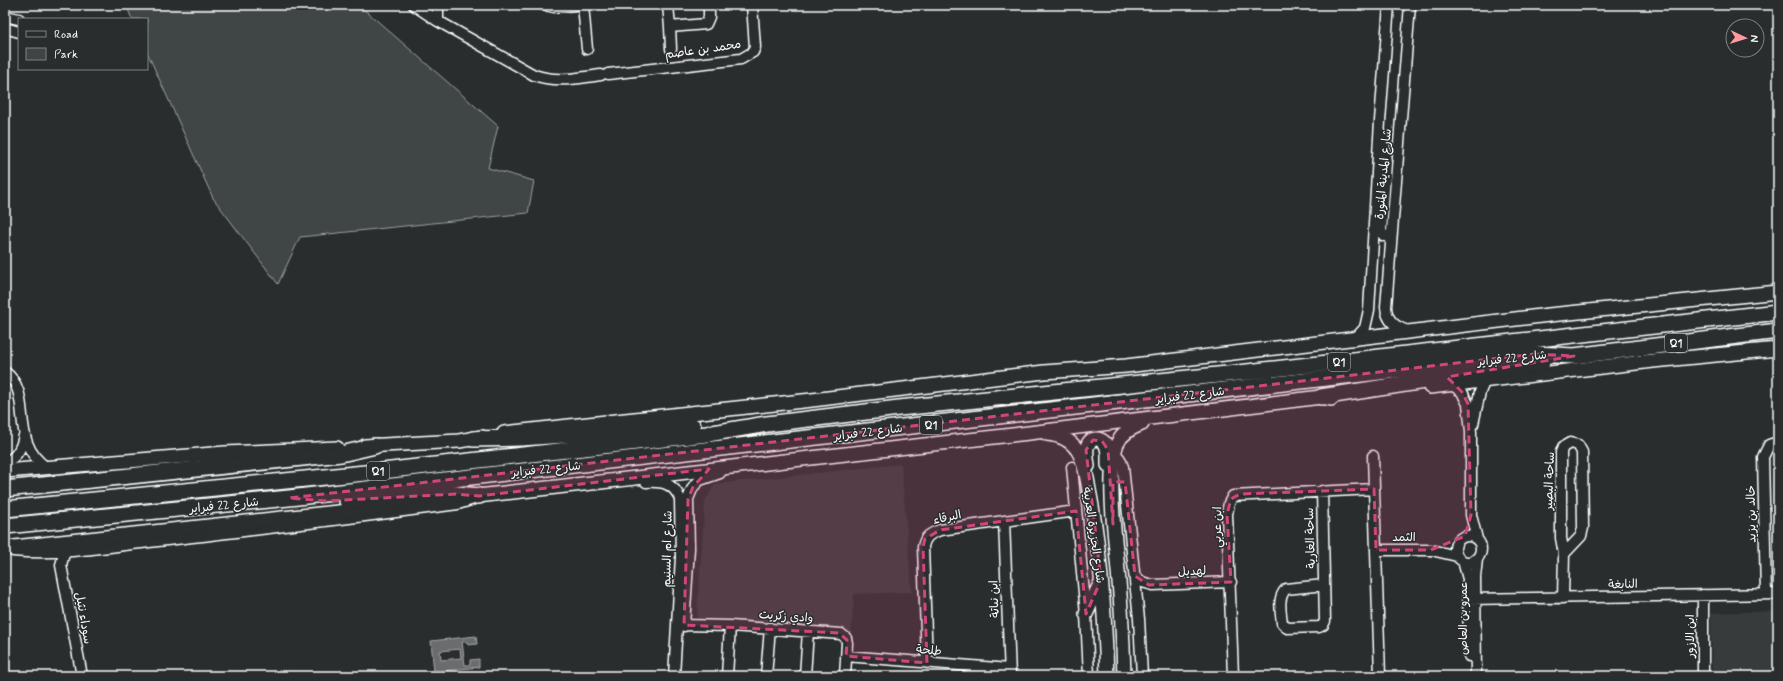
<svg xmlns="http://www.w3.org/2000/svg" width="1783" height="681" viewBox="0 0 1783 681" font-family="Mynerve,'Playpen Sans Arabic',sans-serif">
	<style>
		.built { fill: #373a3b }
		.green { fill: #414445; stroke: #a0a2a2 }
		.water { fill: #6a6c6d; stroke: #a6a7a7; fill-rule: evenodd }
		.lines { fill: none; stroke-linecap: round; stroke-linejoin: round }
		.minor-casing { stroke: #fff; stroke-width: 13 }
		.major-casing { stroke: #fff; stroke-width: 16 }
		.highway-casing { stroke: #fff; stroke-width: 18 }
		.minor { stroke: #2a2d2e; stroke-width: 10 }
		.major { stroke: #2a2d2e; stroke-width: 13 }
		.highway { stroke: #2a2d2e; stroke-width: 15 }
		.marked { fill: #ce467c; fill-opacity: 0.2; stroke: #ce467c; stroke-width: 3; stroke-dasharray: 8 5; stroke-linejoin: round }
		.labels { text-anchor: middle; stroke-width: 3; stroke-linejoin: round; paint-order: stroke }
		.shield { fill: #2a2d2e; stroke: #bfc0c0; stroke-width: 1 }
		.shield-label { font-size: 11px; font-weight: bold; fill: #fff }
		.street-label { font-size: 12px; fill: #fff; stroke: #2a2d2e }
	</style>
	<rect width="100%" height="100%" fill="#2a2d2e"/>
	<filter id="ink" filterUnits="userSpaceOnUse"><feTurbulence type="fractalNoise" baseFrequency=".025" numOctaves="2"/><feDisplacementMap in="SourceGraphic" scale="8" xChannelSelector="R" yChannelSelector="G"/><feConvolveMatrix kernelMatrix="1 2 1 2 8 2 1 2 1" color-interpolation-filters="sRGB"/></filter>
	<g filter="url(#ink)">
		<path class="built" d="M901,464L912,592L854,594L851,633L705,624L697,617L705,501L715,484Z
			M1778,611V676H1712L1711,613Z
			M1366,671V676H1253L1257,672Z"/>
		<path class="green" d="M126,5H359L498,126L488,168L534,181L528,213L300,237L278,284L213,198L147,52V19H132Z"/>
		<path class="water" d="M476,636L477,644L468,645L467,642H462L465,665H470V660L479,659V667L434,672L431,641ZM460,649L461,658L441,660L440,651Z"/>
		<g class="lines">
			<g class="minor-casing">
				<path id="minor" d="M414,5L438,21L534,75C558,83 576,78 601,75
					M438,5V21
					M544,5L554,7L576,5
					M583,5L587,49
					M668,5L670,27L706,24L709,17V5
					M5,16L19,19
					M670,27L671,49
					M5,28L19,32
					M608,74L741,59L753,52L755,47L752,5
					M1384,139L1386,163L1381,231L1384,236H1391
					M1410,332C1396,327 1387,322 1386,307L1410,5
					M1354,340L1365,328L1369,310L1380,121L1389,5
					M5,372C35,394 7,441 47,468
					M1452,385L1462,392L1468,404L1471,432V515L1477,539
					M1473,424L1480,392L1485,380
					M1570,443L1578,445L1582,452L1583,528L1581,536L1564,554L1561,538V452L1563,447Z
					M1115,453L1120,459L1123,467L1139,619L1142,676
					M1373,456L1380,676
					M5,462C17,458 22,447 24,435
					M1072,467L1086,614L1089,676
					M646,482C662,481 674,483 680,499L681,557L674,676
					M1322,491L1325,621L1323,625L1319,627L1287,628L1282,623C1281,612 1277,598 1286,589L1324,585
					M1004,521L1010,676
					M1455 549a13 13 0 1 1 26 0a13 13 0 1 1-26 0Z
					M70,550L64,554L61,565L82,676
					M1376,550H1431L1457,556
					M13,551C60,556 110,546 158,541C258,530 358,517 458,504L477,498
					M1463,561L1468,579L1469,656
					M1135,576L1142,582L1153,585L1231,582
					M1766,594L1763,457L1769,445L1778,442
					M1703,595V676
					M1563,598L1564,554
					M1468,599L1778,594
					M684,625L730,626L841,634L846,638L847,643L845,676
					M684,626L689,548L688,499L693,487L700,480L720,473
					M846,656L1009,669
					M927,663L923,547C925,536 930,534 940,530L1076,511
					M727,676L730,626
					M766,676L770,628
					M805,676L808,631
					M1233,676L1227,514L1229,503L1233,496L1374,489
					M1476,676L1475,577L1477,559"/>
			</g>
			<g class="major-casing">
				<path id="major" d="M1430,387L1653,361L1778,349
					M504,433L812,400L1044,372L1126,366L1549,315L1778,292
					M1047,434C1060,435 1071,440 1078,451C1086,463 1087,481 1090,495C1101,554 1105,616 1107,676
					M365,446L459,441L482,437
					M1088,466C1087,458 1083,440 1096,439C1099,439 1103,441 1105,443C1109,449 1108,458 1108,465
					M5,471L225,453L337,448
					M469,497L1029,433L1321,397L1331,399
					M5,548L421,503
					M1086,614L1100,584
					M1124,676C1123,637 1121,599 1117,560C1114,532 1107,470 1117,444C1122,433 1131,428 1142,424"/>
			</g>
			<g class="highway-casing">
				<path id="highway" d="M1321,397L1542,363
					M473,439L521,438L693,426
					M5,489L341,454L375,446
					M347,501L456,494L479,496
					M5,509L365,473L707,434L767,424L899,408L1247,372L1778,312
					M5,526L289,498L1535,354L1574,356L1778,331"/>
			</g>
			<use href="#minor" class="minor"/>
			<use href="#major" class="major"/>
			<use href="#highway" class="highway"/>
		</g>
	</g>
	<path class="marked" d="M1535,354L1574,356L1447,377L1462,392L1468,404L1471,515L1465,536L1431,550H1376L1374,489L1240,494L1231,499L1227,514L1231,582L1149,585L1135,576L1125,482H1113V524L1108,450L1102,441L1093,440L1086,450L1101,580L1086,614L1076,511L940,530L925,539L923,547L927,663L846,656L847,640L839,633L684,625L688,499L693,487L709,469L479,496L456,494L326,501L289,498Z"/>
	<g class="labels">
		<g class="shield">
			<rect x="1665" y="334" width="22" height="18" rx="3"/>
			<rect x="1328" y="353" width="22" height="18" rx="3"/>
			<rect x="920" y="416" width="22" height="18" rx="3"/>
			<rect x="367" y="462" width="22" height="18" rx="3"/>
		</g>
		<g class="shield-label">
			<text x="1676" y="347">Q1</text>
			<text x="1339" y="366">Q1</text>
			<text x="931" y="429">Q1</text>
			<text x="378" y="475">Q1</text>
		</g>
		<g class="street-label">
			<text transform="translate(703 49) rotate(-8)" y="4">محمد بن عاصم</text>
			<text transform="translate(1383 174) rotate(-85)" y="4">شارع المدينة المنورة</text>
			<text transform="translate(1512 358) rotate(-6)" y="4">شارع 22 فبراير</text>
			<text transform="translate(1190 395) rotate(-7)" y="4">شارع 22 فبراير</text>
			<text transform="translate(868 432) rotate(-7)" y="4">شارع 22 فبراير</text>
			<text transform="translate(546 469) rotate(-6)" y="4">شارع 22 فبراير</text>
			<text transform="translate(1549 481) rotate(-88)" y="4">ساحة البصير</text>
			<text transform="translate(224 505) rotate(-6)" y="4">شارع 22 فبراير</text>
			<text transform="translate(1751 514) rotate(-91)" y="4">خالد بن يزيد</text>
			<text transform="translate(947 517) rotate(-12)" y="4">البرقاء</text>
			<text transform="translate(1217 527) rotate(-89)" y="4">ابن عربي</text>
			<text transform="translate(1094 535) rotate(82)" y="4">شارع الجزيرة العربية</text>
			<text x="1404" y="541">الثمد</text>
			<text transform="translate(1310 538) rotate(-92)" y="4">ساحة الغارية</text>
			<text transform="translate(667 549) rotate(-89)" y="4">شارع ام السنيم</text>
			<text transform="translate(1192 571) rotate(-2)" y="4">لهديل</text>
			<text transform="translate(1623 584) rotate(-1)" y="4">النابغة</text>
			<text transform="translate(994 599) rotate(-92)" y="4">ابن نباتة</text>
			<text transform="translate(786 616) rotate(4)" y="4">وادي زكريت</text>
			<text transform="translate(84 618) rotate(80)" y="4">سوداء نثيل</text>
			<text transform="translate(1463 618) rotate(-90)" y="4">عمرو بن العاص</text>
			<text transform="translate(1690 636) rotate(-90)" y="4">ابن الازور</text>
			<text transform="translate(929 650) rotate(5)" y="4">طلحة</text>
		</g>
	</g>
	<rect width="1783" height="681" fill="none" stroke="#2a2d2e" stroke-width="20"/>
	<rect x="10" y="10" width="1763" height="661" fill="none" stroke="#fff" stroke-width="1.5" filter="url(#ink)"/>
	<rect x="18" y="18" width="130" height="52" fill="#2a2d2e" stroke="#7f8182"/>
	<rect x="26" y="31" width="20" height="6" fill="#2a2d2e" stroke="#7f8182"/>
	<text x="54" y="38" font-size="12" fill="#ffffff">Road</text>
	<rect x="26" y="48" width="20" height="12" fill="#414445" stroke="#7f8182"/>
	<text x="54" y="58" font-size="12" fill="#ffffff">Park</text>
	<g transform="translate(1745 38) rotate(94)"><circle r="19" fill="#2a2d2e" stroke="#7f8182"/>
	<path d="M0-3L7 15L0 10L-7 15Z" fill="#ff9aa2"/>
	<text y="-6" font-size="11" font-weight="bold" text-anchor="middle" fill="#ffffff">N</text>
	</g>
</svg>
